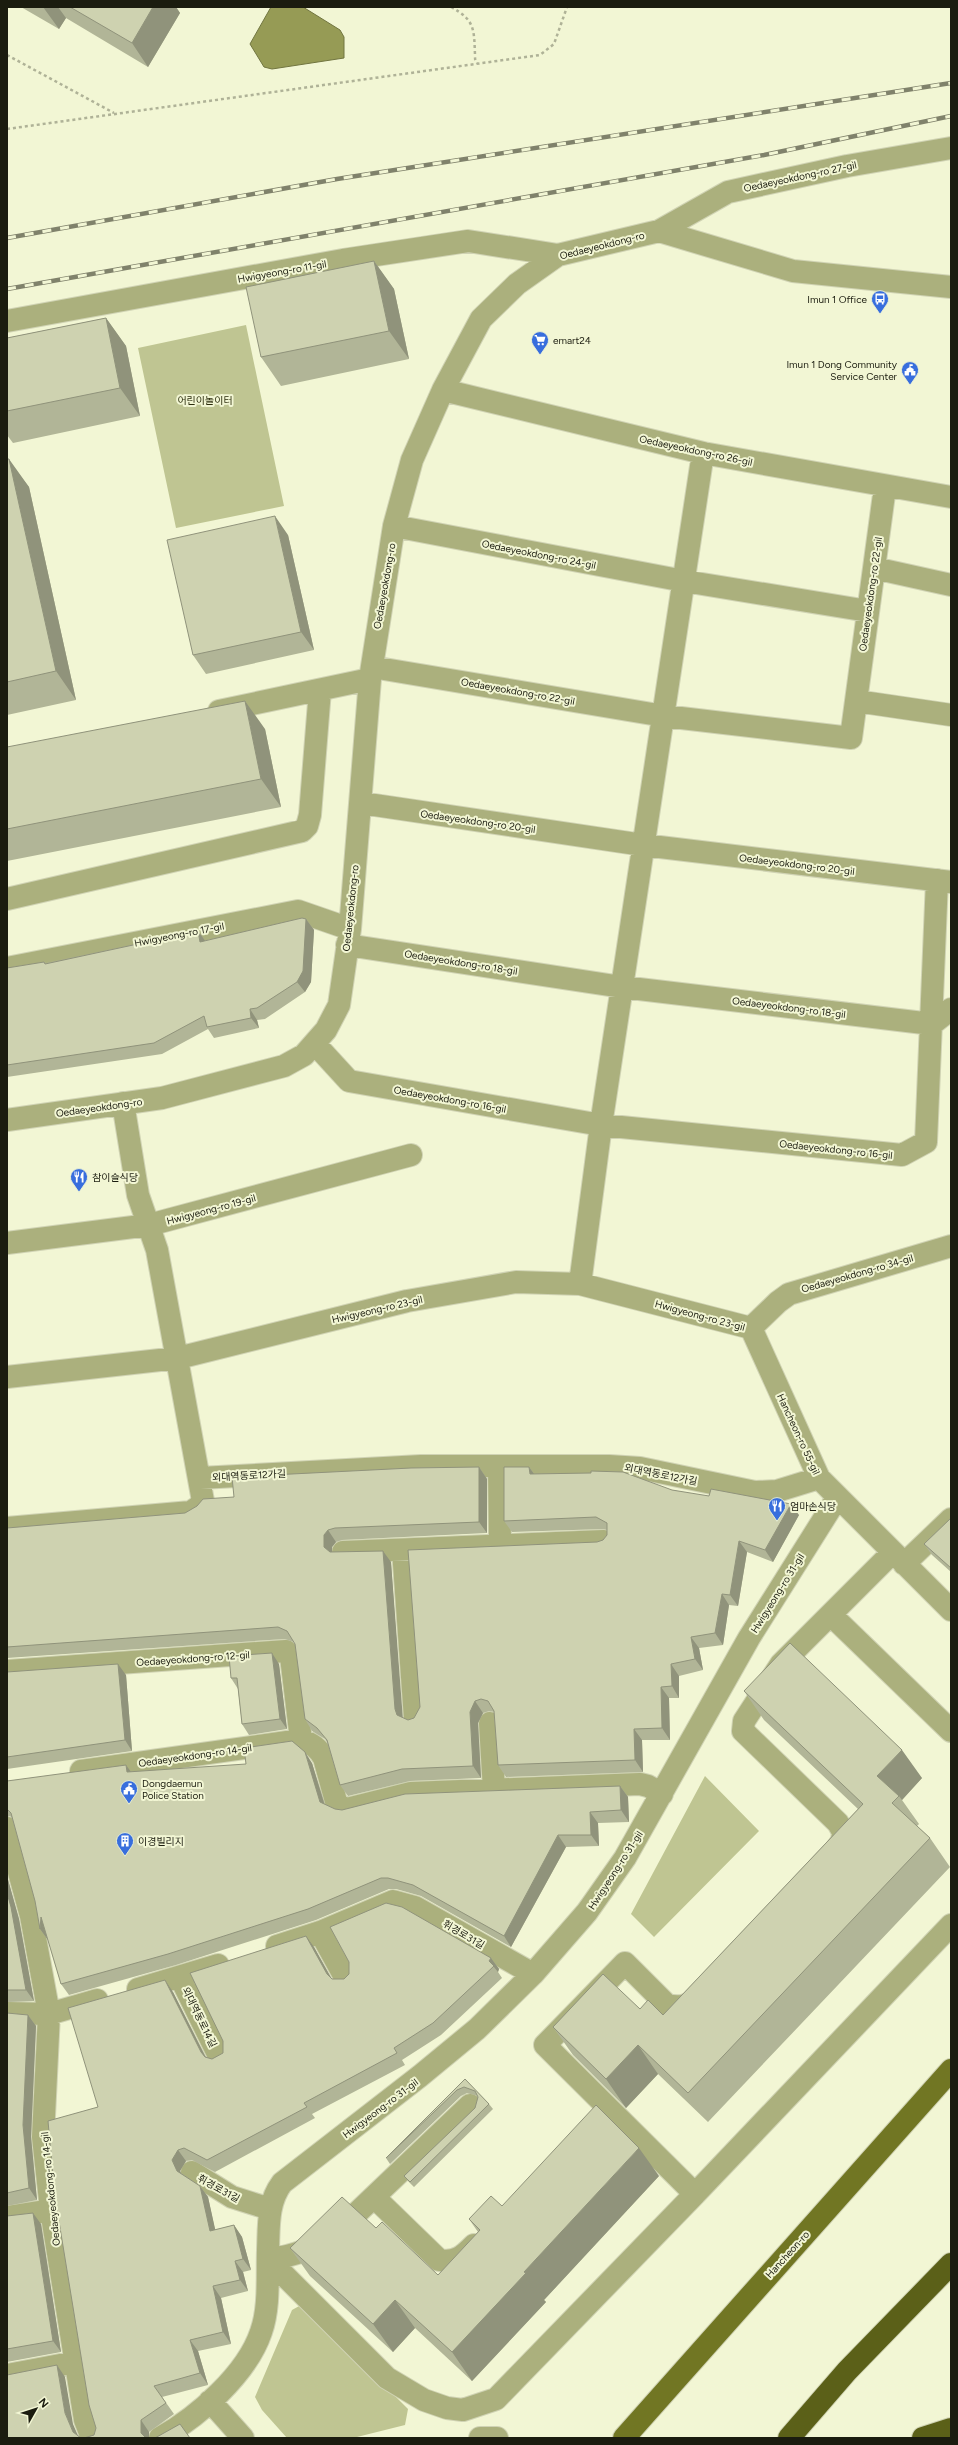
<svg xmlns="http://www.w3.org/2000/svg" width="958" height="2445" viewBox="0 0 958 2445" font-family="Figtree,'Noto Sans KR',sans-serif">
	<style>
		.green { fill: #bfc592 }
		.water { fill: #969b55; stroke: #717540 }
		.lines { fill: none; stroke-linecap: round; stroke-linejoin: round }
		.minor-casing { stroke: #d0d3b4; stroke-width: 24 }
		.major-casing { stroke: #d0d3b4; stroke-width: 24 }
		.highway-casing { stroke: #d0d3b4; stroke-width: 24 }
		.path { stroke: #afb297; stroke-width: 2.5; stroke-dasharray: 3 3; stroke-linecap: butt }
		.minor { stroke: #abb07d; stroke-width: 22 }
		.major { stroke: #717623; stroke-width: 22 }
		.highway { stroke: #5b6018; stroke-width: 22 }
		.rail-casing { stroke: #80826b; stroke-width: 4.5 }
		.rail { stroke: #f2f6d4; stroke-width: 3; stroke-dasharray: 9; stroke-linecap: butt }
		.wall { fill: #b1b597 }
		.shaded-wall { fill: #90937b }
		.building { fill: #ced2b0; stroke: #90937b }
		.labels { text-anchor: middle; stroke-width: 4; stroke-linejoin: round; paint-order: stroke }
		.street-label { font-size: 10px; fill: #1b1c0f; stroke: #f2f6d4 }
		.poi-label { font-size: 10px; fill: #1b1c0f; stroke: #f2f6d4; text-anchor: start }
		.park-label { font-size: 10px; fill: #2b2d0d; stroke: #f2f6d4 }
	</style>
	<rect width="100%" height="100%" fill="#f2f6d4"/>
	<path class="green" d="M246,325L284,506L176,528L138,348Z
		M705,1776L759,1831L654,1937L631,1914Z
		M301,2305L308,2309L408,2409L405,2425L353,2438H287L262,2410L255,2397L292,2310Z"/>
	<path class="water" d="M271,7H303L340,30L344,37V58L272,69L264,67L250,44Z"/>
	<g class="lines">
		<g class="minor-casing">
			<path id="minor" d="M659,231L728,192L847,166L951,148
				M7,321L343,260L468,241L558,255
				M443,390L703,453L951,497
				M394,526L684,581L868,611
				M874,568L951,585
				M372,667L664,716L851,738L885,487
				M856,701L951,715
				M219,711L370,679
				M361,803L643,845L951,882
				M7,899L302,831L307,826L310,815L320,690
				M347,945L622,987L932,1024L951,1009
				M7,968L298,911L350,929
				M316,1045L349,1081L601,1125L902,1155L926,1142L937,880
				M7,1120L162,1098L284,1066L304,1055L326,1030L339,1005L350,929L370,679L394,526L412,460L443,390L481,319L517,284L558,255L659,231L793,271L951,287
				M7,1243L149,1225L411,1155
				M580,1284L601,1125L703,453
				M751,1328L819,1478L951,1610
				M751,1328L778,1302L789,1294L951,1246
				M7,1377L178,1358L407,1301L516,1282L580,1284L751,1328
				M499,1466L500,1545
				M200,1478L421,1466H609L640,1468L755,1492L777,1491L819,1478
				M7,1528L191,1512L198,1507L203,1501L157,1250L138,1195L123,1103
				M403,1550L415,1719
				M343,1552L604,1541
				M904,1564L951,1519
				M831,1615L951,1731
				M7,1671L286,1651L291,1657L301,1740
				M490,1723L494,1790
				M81,1771L301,1740C312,1743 318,1748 324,1758L337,1805L347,1809L411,1793L640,1784L648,1786L662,1794
				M7,1828L31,1916L49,2014L43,2137L51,2210L85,2420L92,2438
				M834,1853L842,1841L843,1832L838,1823L743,1731L744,1721L781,1664L893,1552
				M320,1932L346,1979
				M277,1946L320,1932L393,1901L415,1907L533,1974
				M180,1977L220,2058
				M138,1989L218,1965
				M7,2013L49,2014L97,2000
				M192,2172L232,2197L270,2209
				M695,2194L951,1925
				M374,2197L439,2260C456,2263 463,2256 474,2245
				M7,2217L51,2210
				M268,2259L387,2378L424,2400L447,2408L463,2410L496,2399L695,2194L545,2045L625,1963L667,2005C680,2008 690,2006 699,1996
				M268,2259C294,2257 317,2247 338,2231L470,2105
				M7,2375L76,2362
				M210,2401L243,2438
				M160,2438C198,2417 247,2374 261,2332C270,2307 267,2276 268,2250C269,2227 267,2203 282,2183L420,2076L477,2029L533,1974L587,1912L625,1858L749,1638L837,1498
				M480,2438H497"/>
		</g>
		<g class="major-casing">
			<path id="major" d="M624,2438L951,2070"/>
		</g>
		<g class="highway-casing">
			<path id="highway" d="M789,2438L847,2371L951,2264
				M923,2438L951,2429"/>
		</g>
		<path class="path" d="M451,7C475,20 474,29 475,55C475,59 475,61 477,63
			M7,55L114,113
			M7,129L540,55L554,44L567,7"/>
		<use href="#minor" class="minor"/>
		<use href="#major" class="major"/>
		<use href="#highway" class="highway"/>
		<g class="rail-casing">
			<path id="rail" d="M7,238L337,179L951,83
				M7,289L764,155L951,116"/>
		</g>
		<use href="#rail" class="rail"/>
	</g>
	<path class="wall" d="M21,7H176L180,13L148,67L66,18L59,29Z
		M374,261L394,289L409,359L281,386L261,357Z
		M106,318L126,346L140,416L13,443L7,435V338Z
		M7,459L29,487L76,700L7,715Z
		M288,535L314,650L206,674L193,655Z
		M265,729L281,807L7,861V747Z
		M306,919L314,930L311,982L305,992L265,1019L257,1020L259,1028L214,1038L208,1029L162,1054L7,1077V968L44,962L46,963L198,931L205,941Z
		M479,1467L487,1479V1533L342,1540L336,1542L332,1547V1552L391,1562L402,1718L408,1720L414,1718L597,1542L603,1540L607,1535V1530L604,1529L512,1532L504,1521L529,1467L534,1474L672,1490L799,1515L773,1562L747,1552L738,1606L729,1605L723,1645L699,1648L703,1670L679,1676V1698H669L670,1740H642L643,1772L506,1777L498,1765L495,1712L489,1711L483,1713L478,1723L481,1778L410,1781L348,1796L340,1785L327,1742L325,1739L312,1731L305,1719L295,1644L294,1642L285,1639L7,1658V1528L185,1513L234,1497Z
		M951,1518V1572L932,1555L924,1544Z
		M279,1664L287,1729L249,1735L242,1724L238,1689L231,1678Z
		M7,1672L126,1675L132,1751L7,1769Z
		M744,1691L922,1778L902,1800L919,1824L917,1826L930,1838L950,1867L708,2122L658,2074L626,2108L573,2055L553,2027L640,2009L663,2015L858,1809L764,1720Z
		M312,1763L325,1804L335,1809L342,1810L620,1786L628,1797L629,1822L598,1823L599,1846L566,1847L511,1947L421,1896L396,1889H389L316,1920L176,1965L69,1995L61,1984L48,1940L40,1929L35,1901L12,1818L10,1816L7,1817V1781L131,1772Z
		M7,1876L19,1919L34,2001L7,2002Z
		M314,1947L332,1979H344L491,1958L499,1969L498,1972L502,1978L441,2035L402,2060L405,2065L312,2114L315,2118L215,2172L192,2160L186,2161L180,2171L181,2173L200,2186L208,2197L215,2230L234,2225L242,2237L251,2270L243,2272L248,2291L221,2298L231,2344L198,2351L208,2385L162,2397L174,2414L149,2432L94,2435L96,2428L98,2107L173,1992L206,2057L212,2059L223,2053Z
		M7,2013L28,2015L36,2026L31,2137L37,2200L7,2206Z
		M465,2079L489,2104L493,2109L414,2187L408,2181L404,2176L475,2108L478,2097V2096L467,2093L461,2096L390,2164L386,2158Z
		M659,2176L544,2300L546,2302L472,2381L415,2328L393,2352L310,2276L290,2248L376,2228L438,2275L478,2232L469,2219L502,2206Z
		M7,2216L41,2224L61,2352L7,2362Z"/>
	<path class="shaded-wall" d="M43,7H58L66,18L59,29Z
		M153,7H176L180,13L148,67L132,43Z
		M374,261L394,289L409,359L389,331Z
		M106,318L126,346L140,416L120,388Z
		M9,459L29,487L76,700L56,671Z
		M275,516L288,535L314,650L301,632Z
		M245,701L265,729L281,807L261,779Z
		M306,919L314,930L311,982L305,992L297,982Z
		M198,931L206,942H200Z
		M250,1009L257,1020L259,1028L251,1018Z
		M479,1467L487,1479V1533L479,1522Z
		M529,1467L537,1478L530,1474Z
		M791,1504L799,1515L773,1562L765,1550Z
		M328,1530L336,1542L332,1547V1558L324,1547V1535Z
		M739,1541L747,1552L738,1606L730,1595Z
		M383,1551L391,1562L403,1720L397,1715L395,1709Z
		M722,1594L729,1605L723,1645L715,1633Z
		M691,1637L699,1648L703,1670L695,1659Z
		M272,1653L279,1664L287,1729L280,1719Z
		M118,1664L126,1675L132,1751L125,1740Z
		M671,1664L679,1676V1698L672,1686Z
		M661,1687L669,1698L670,1740L662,1728Z
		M475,1701L483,1713L478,1723L481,1778L473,1766L470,1712Z
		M634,1729L642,1740L643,1772L635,1760Z
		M902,1750L922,1778L902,1800L899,1796L877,1776Z
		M305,1752L312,1763L327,1813L320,1802Z
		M126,1765L134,1776L127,1772Z
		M620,1786L628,1797L629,1822L621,1810Z
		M590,1812L598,1823L599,1846L591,1835Z
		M558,1835L566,1847L511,1947L504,1936Z
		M7,1876L19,1919L34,2001L26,1990L7,1893Z
		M41,1917L48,1940L40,1929Z
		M306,1936L314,1947L335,1985L327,1974Z
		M491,1958L499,1969L498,1972L489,1961Z
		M165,1980L173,1992L209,2064L201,2052Z
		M28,2015L36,2026L31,2137L37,2200L29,2188L23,2125Z
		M638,2045L658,2074L626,2108L606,2079Z
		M639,2148L659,2176L544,2300L546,2302L472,2381L452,2352L524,2272Z
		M178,2150L186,2161L180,2171L185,2182L177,2171L172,2160Z
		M200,2186L208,2197L218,2242L210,2231Z
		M33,2213L41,2224L61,2352L53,2341Z
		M234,2225L242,2237L251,2270L243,2259Z
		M235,2261L243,2272L248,2291L240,2280Z
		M213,2286L221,2298L231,2344L223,2332Z
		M395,2300L415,2328L393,2352L373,2324Z
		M190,2340L198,2351L208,2385L200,2373Z
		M57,2365L65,2377L73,2424L79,2438L73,2432L65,2413Z
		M141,2420L149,2432V2438H145L141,2433Z"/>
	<path class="building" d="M70,7H153L132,43Z
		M374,261L389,331L261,357L246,287Z
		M106,318L120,388L7,411V338Z
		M7,459H9L56,671L7,682Z
		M275,516L301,632L193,655L167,540Z
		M245,701L261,779L7,829V747Z
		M302,918L306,919L303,971L297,982L257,1008L250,1009L251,1018L207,1027L204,1016L154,1043L7,1065V968L44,962L45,964L198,931L200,942Z
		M479,1467V1522L335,1528L328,1530L324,1535V1547L330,1552L383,1551L395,1709L397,1715L408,1720L414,1718L420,1707L408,1550L597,1542L603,1540L607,1535V1523L596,1517L504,1521V1467H529L530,1474L591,1473V1471L623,1472L672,1490L709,1496L711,1489L791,1504L765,1550L739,1541L730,1595L722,1594L715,1633L691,1637L695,1659L671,1664L672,1686L661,1687L662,1728L634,1729L635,1760L498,1765L494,1711L488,1701L481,1699L475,1701L470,1712L473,1766L402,1769L340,1785L327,1740L317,1728L305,1719L295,1644L287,1631L278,1627L7,1647V1528L185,1513L197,1506L203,1499L234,1497L232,1477L411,1468Z
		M951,1518V1568L924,1544Z
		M790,1643L902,1750L877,1776L899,1796L892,1803L930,1838L688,2093L638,2045L606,2079L553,2027L603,1974L640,2009L648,2000L663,2015L863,1804L744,1691Z
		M272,1653L280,1719L242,1724L237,1678H231L229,1656Z
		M118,1664L125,1740L7,1757V1672Z
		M292,1741L305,1752L320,1802L335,1809L342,1810L405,1794L620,1786L621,1810L590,1812L591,1835H558L504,1936L413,1885L388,1878H381L308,1909L168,1954L61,1984L41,1917L40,1929L35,1901L11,1813L7,1809V1781L126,1765L127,1772L246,1764L244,1748Z
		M7,1893L11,1907L26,1990H7Z
		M386,1903L402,1907L491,1958L489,1961L494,1966L433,2023L394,2048L397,2053L304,2103L307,2107L207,2160L184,2148L178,2150L172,2160L177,2171L200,2186L210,2231L234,2225L243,2259L235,2261L240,2280L213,2286L223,2332L190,2340L200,2373L154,2386L166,2403L141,2420V2433L146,2438H148H84L94,2435L96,2428L89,2405L55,2197L48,2121L98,2107L68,2008L165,1980L201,2052L205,2057L212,2059L223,2053V2041L190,1973L306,1936L327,1974L332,1979H344L349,1974V1962L330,1927Z
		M7,2013L28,2015L23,2125L29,2188L7,2193Z
		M465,2079L489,2104L410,2182L404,2176L475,2108L478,2097L475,2091L464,2087L457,2090L386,2158Z
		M596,2105L639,2148L524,2272L526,2273L452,2352L395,2300L373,2324L290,2248L342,2197L376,2228L382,2222L438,2275L480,2230L469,2219L491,2196L502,2206Z
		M33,2213L53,2341L7,2349V2216Z
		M57,2365L65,2413L73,2432L81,2438H7V2375Z
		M180,2424L190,2438H155Z"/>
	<defs>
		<g id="bus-pin" transform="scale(0.9)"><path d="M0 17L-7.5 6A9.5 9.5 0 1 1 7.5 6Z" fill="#386edd" stroke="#f2f6d4"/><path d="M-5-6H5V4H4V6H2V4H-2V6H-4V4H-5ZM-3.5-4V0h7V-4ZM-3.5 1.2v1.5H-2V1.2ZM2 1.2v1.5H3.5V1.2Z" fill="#fff"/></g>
		<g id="supermarket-pin" transform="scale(0.9)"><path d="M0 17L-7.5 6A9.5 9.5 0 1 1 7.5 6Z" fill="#386edd" stroke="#f2f6d4"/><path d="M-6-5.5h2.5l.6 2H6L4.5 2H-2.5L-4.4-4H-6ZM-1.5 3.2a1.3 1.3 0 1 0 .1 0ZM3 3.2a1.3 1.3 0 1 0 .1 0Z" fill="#fff"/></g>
		<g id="civic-pin" transform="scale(0.9)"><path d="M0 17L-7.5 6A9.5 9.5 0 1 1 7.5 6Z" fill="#386edd" stroke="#f2f6d4"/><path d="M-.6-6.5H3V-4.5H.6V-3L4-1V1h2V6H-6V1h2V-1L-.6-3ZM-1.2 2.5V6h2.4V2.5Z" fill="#fff"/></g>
		<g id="restaurant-pin" transform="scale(0.9)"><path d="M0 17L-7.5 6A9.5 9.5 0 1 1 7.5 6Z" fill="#386edd" stroke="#f2f6d4"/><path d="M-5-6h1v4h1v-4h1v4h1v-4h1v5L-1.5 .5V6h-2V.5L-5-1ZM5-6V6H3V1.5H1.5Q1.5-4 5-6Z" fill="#fff"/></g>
		<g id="building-pin" transform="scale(0.9)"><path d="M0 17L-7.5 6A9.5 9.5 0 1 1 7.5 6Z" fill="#386edd" stroke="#f2f6d4"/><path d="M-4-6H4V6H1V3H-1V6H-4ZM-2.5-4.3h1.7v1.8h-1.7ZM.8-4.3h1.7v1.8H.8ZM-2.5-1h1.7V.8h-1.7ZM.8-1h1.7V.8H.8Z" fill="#fff"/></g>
	</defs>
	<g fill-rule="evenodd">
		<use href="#bus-pin" x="880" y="299"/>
		<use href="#supermarket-pin" x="540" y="340"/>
		<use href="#civic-pin" x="910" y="370"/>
		<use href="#restaurant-pin" x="79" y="1177"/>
		<use href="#restaurant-pin" x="777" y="1506"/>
		<use href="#civic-pin" x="129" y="1789"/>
		<use href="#building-pin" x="125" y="1841"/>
	</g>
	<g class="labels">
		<g class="street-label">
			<text transform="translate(800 176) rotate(-12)" y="4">Oedaeyeokdong-ro 27-gil</text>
			<text transform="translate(602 245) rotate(-14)" y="4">Oedaeyeokdong-ro</text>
			<text transform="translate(282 271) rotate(-10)" y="4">Hwigyeong-ro 11-gil</text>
			<text transform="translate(696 450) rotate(12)" y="4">Oedaeyeokdong-ro 26-gil</text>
			<text transform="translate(539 554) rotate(11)" y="4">Oedaeyeokdong-ro 24-gil</text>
			<text transform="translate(384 586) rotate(-80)" y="4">Oedaeyeokdong-ro</text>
			<text transform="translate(870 594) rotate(-82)" y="4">Oedaeyeokdong-ro 22-gil</text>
			<text transform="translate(518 691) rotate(10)" y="4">Oedaeyeokdong-ro 22-gil</text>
			<text transform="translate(478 821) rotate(8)" y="4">Oedaeyeokdong-ro 20-gil</text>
			<text transform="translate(797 864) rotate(7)" y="4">Oedaeyeokdong-ro 20-gil</text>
			<text transform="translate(350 908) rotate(-84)" y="4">Oedaeyeokdong-ro</text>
			<text transform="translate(179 934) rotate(-11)" y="4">Hwigyeong-ro 17-gil</text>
			<text transform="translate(461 962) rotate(9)" y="4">Oedaeyeokdong-ro 18-gil</text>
			<text transform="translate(789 1007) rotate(7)" y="4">Oedaeyeokdong-ro 18-gil</text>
			<text transform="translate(450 1099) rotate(10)" y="4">Oedaeyeokdong-ro 16-gil</text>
			<text transform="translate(99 1107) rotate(-8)" y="4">Oedaeyeokdong-ro</text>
			<text transform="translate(836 1149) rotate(6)" y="4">Oedaeyeokdong-ro 16-gil</text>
			<text transform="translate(211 1209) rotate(-15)" y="4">Hwigyeong-ro 19-gil</text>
			<text transform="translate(857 1273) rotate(-16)" y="4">Oedaeyeokdong-ro 34-gil</text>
			<text transform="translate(377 1309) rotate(-13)" y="4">Hwigyeong-ro 23-gil</text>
			<text transform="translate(700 1315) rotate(15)" y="4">Hwigyeong-ro 23-gil</text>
			<text transform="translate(799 1434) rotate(65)" y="4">Hancheon-ro 55-gil</text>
			<text transform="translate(661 1474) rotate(11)" y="4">외대역동로12가길</text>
			<text transform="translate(249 1475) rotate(-3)" y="4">외대역동로12가길</text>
			<text transform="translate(777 1593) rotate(-58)" y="4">Hwigyeong-ro 31-gil</text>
			<text transform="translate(193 1658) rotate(-4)" y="4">Oedaeyeokdong-ro 12-gil</text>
			<text transform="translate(195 1755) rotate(-8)" y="4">Oedaeyeokdong-ro 14-gil</text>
			<text transform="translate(615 1870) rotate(-57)" y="4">Hwigyeong-ro 31-gil</text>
			<text transform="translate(464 1934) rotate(30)" y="4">휘경로31길</text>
			<text transform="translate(200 2017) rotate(64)" y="4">외대역동로14길</text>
			<text transform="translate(380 2108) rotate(-37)" y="4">Hwigyeong-ro 31-gil</text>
			<text transform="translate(219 2188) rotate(29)" y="4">휘경로31길</text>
			<text transform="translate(50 2189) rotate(-96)" y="4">Oedaeyeokdong-ro 14-gil</text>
			<text transform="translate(787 2254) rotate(-48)" y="4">Hancheon-ro</text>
		</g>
		<g class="poi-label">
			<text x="867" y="303" text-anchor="end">Imun 1 Office</text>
			<text x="553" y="344">emart24</text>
			<text x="897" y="368" text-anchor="end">Imun 1 Dong Community<tspan x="897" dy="12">Service Center</tspan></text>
			<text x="92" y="1181">참이슬식당</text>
			<text x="790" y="1510">엄마손식당</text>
			<text x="142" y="1787">Dongdaemun<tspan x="142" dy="12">Police Station</tspan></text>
			<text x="138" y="1845">이경빌리지</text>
		</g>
		<g class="park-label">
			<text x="205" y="404">어린이놀이터</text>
		</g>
	</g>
	<rect width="958" height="2445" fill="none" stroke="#1b1c0f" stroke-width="16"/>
	<g transform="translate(36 2409) rotate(51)" stroke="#f2f6d4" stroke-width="3" paint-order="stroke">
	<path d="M0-3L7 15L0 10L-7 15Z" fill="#1b1c0f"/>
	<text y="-6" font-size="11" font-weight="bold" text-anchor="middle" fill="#1b1c0f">N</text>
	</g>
</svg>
